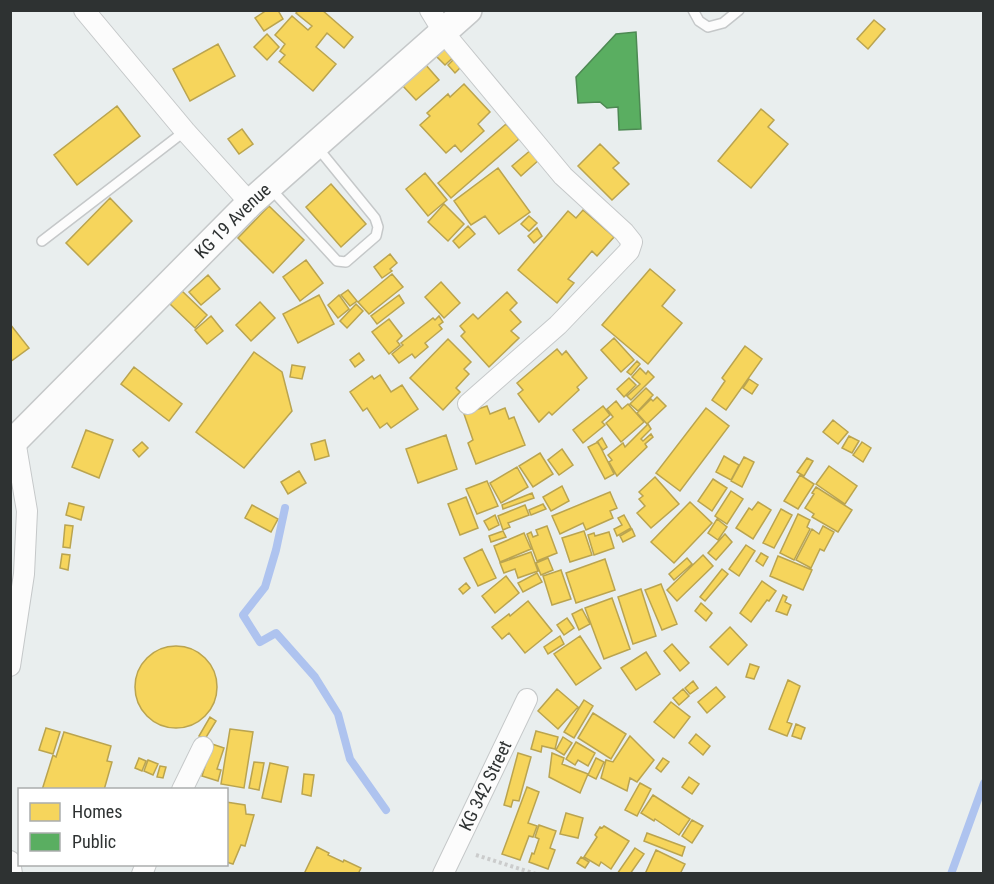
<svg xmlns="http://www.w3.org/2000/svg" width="994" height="884" viewBox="0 0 994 884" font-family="'Roboto Condensed',sans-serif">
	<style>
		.homes { fill: #f6d55c; stroke: #baa44f; stroke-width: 1.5 }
		.public { fill: #5aae61; stroke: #4d8953; stroke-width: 1.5 }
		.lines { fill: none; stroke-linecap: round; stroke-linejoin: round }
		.stream { stroke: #aec3ef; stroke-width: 8 }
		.lane-casing { stroke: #c5c8c9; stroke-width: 12 }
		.street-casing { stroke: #c5c8c9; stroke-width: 22 }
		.secondary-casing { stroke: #c5c8c9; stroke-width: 30 }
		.path { stroke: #cbcccc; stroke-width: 4; stroke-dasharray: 3 3; stroke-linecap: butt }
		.lane { stroke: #fcfcfc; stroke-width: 9 }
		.street { stroke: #fcfcfc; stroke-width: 20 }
		.secondary { stroke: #fcfcfc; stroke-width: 27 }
		.labels { text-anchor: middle; stroke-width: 6; stroke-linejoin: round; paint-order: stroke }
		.street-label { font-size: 18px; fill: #2e3232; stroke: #fff }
	</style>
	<rect width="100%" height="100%" fill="#e9eeee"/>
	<path class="homes" d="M267,10H282L279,12L283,19L264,31L255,18Z
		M298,10H322L353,37L344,48L327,33L316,47L336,64L313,91L279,62L285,55L280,51L285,44L275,35L292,16L308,30L312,26L296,13Z
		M874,20L885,29L868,49L857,39Z
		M267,34L279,47L267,60L254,47Z
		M451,43L459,52L445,65L436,56Z
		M218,44L235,76L190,101L173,69Z
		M459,54L466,62L455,73L448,65Z
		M425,64L439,80L416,100L402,85Z
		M464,84L490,112L478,124L484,131L461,152L455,145L446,153L420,125L430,116L427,113L448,94L450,97Z
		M117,106L140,136L77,185L54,155Z
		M761,109L774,120L768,127L788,144L751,188L718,161Z
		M506,124L519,139L451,198L438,183Z
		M242,129L253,144L239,154L228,139Z
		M600,144L619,163L613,168L629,184L612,200L578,166Z
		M532,149L540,159L521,176L512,166Z
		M498,168L530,212L499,234L485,216L471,225L454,201Z
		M425,173L447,200L428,216L406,189Z
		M331,184L366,224L341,247L306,207Z
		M110,198L132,221L88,265L66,243Z
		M444,204L464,224L448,241L428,222Z
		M269,206L304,240L273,273L238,238Z
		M583,210L614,237L597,256L592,251L568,279L574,283L557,303L518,270L568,211L576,218Z
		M529,216L537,223L529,231L521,224Z
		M468,226L475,234L459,248L453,241Z
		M537,228L542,236L534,243L528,236Z
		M390,254L397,263L390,269L392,271L382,278L374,267Z
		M306,260L323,283L300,301L283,277Z
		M650,269L675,290L662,306L682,323L648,364L602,325Z
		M392,274L403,287L369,314L358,302Z
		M208,275L220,289L201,305L189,292Z
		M441,282L460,303L444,318L425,297Z
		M348,290L357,301L350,306L341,295Z
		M182,291L207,315L195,328L170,304Z
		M507,292L517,303L510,310L521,322L511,331L519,338L489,367L461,336L465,332L460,326L473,314L478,319Z
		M319,295L334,324L298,343L283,314Z
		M339,295L349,309L338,318L328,305Z
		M399,295L404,303L377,324L371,316Z
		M260,302L275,318L251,341L236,325Z
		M356,304L363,311L347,328L340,321Z
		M211,316L223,331L207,344L195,330Z
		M439,316L443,322L439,325L442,329L425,343L428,347L415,358L412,354L399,363L392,354L403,345L401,343L433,318L435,320Z
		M389,319L402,336L397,341L400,345L389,354L372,332Z
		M10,324L29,348L10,362Z
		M614,338L634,360L621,372L601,350Z
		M448,339L471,362L464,369L469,374L456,388L460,392L443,410L410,378Z
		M745,346L762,359L726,410L712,400L725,381L722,378Z
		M557,349L562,355L566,351L587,378L577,387L579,390L552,415L549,412L539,422L518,394L523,390L517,383Z
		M254,352L282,372L292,411L244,468L196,432Z
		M359,353L364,360L355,367L350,360Z
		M637,361L640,364L631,375L627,372Z
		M292,365L305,367L302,379L290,377Z
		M134,367L182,404L169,421L121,384Z
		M640,368L646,374L648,371L654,377L631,400L627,396L640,384L632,377Z
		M380,375L391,392L402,385L418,409L391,428L387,423L380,428L367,408L363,411L350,392L372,376L374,379Z
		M629,378L636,385L624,397L617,389Z
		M749,379L758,385L752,394L743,388Z
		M646,388L653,395L638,411L630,404Z
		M657,397L666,406L647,424L637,413L651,399L653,401Z
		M616,401L622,409L628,404L644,422L621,442L606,423L613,417L607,409Z
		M487,406L490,414L505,408L509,419L514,417L525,445L476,464L468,443L473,440L464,414Z
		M603,406L610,415L602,422L605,425L583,443L573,430Z
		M706,408L729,426L680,491L656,473Z
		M833,420L848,432L838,444L823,432Z
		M648,424L651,429L641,439L643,441L651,434L653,437L645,444L647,447L617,476L609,462L612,460L608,455L623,443L625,447Z
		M86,430L113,440L99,478L72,467Z
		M446,435L457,469L418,483L406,449Z
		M849,436L859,441L852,453L842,448Z
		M602,438L607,447L603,450L597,442Z
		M325,440L329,456L315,460L311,444Z
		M142,442L148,448L139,457L133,450Z
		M598,442L614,474L605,479L588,447Z
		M862,442L871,448L863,462L853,455Z
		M562,449L573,465L559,475L548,460Z
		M540,453L553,474L533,487L519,466Z
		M724,456L739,465L731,480L716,472Z
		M744,457L754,462L742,487L731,481Z
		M807,458L813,461L804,476L797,472Z
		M829,466L857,486L845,504L816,484Z
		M517,467L528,487L501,503L490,483Z
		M299,471L306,483L288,494L281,482Z
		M800,475L814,484L798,509L784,501Z
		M655,477L679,504L651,528L637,513L645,506L639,499L643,496L639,492Z
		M713,479L727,488L712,511L698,501Z
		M487,481L498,506L477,514L466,489Z
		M562,486L569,501L551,511L543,497Z
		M816,487L852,510L838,532L812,517L814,514L805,508L814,494L812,493Z
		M731,491L743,499L727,524L715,516Z
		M610,492L617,508L610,511L613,518L586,530L583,523L560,534L552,516Z
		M532,493L534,498L503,509L502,505Z
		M466,497L478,528L460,535L448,504Z
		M690,502L712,523L674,563L651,542Z
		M758,502L771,510L753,539L736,528L749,508L752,510Z
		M69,503L84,507L81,520L66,515Z
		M543,504L546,509L531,515L529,510Z
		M252,505L278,519L271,532L245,518Z
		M525,505L529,515L508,523L510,527L503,530L498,516Z
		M781,509L792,515L774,548L763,543Z
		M798,514L810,520L807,527L810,529L794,560L780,553Z
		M495,515L499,525L489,530L484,521Z
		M624,515L631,528L617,536L614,529L622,525L618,518Z
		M717,519L727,527L718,540L708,533Z
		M65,525L73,526L70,548L63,547Z
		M547,526L557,553L537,561L527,534L531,532L533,537L538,535L536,530Z
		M823,526L834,532L824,551L820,549L811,568L796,560L812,529L819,534Z
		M632,529L635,536L623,542L620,536Z
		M503,531L506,537L491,542L489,536Z
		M584,531L592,555L570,562L562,538Z
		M609,532L614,548L594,555L588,535L594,533L595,536Z
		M524,533L531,549L500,562L494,546Z
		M725,534L732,542L716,560L708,553Z
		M746,545L755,551L739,576L729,569Z
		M482,549L496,578L478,586L464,558Z
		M531,552L538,571L518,578L515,569L504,573L500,563Z
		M761,553L768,557L763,566L756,561Z
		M62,554L70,555L68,570L60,568Z
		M703,555L713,566L677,601L667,590Z
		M778,556L812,570L803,590L770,576Z
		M548,558L553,570L541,575L536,563Z
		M687,558L692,564L674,580L669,574Z
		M605,559L615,590L576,603L566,573Z
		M722,569L728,574L705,601L700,597Z
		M561,570L571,599L552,605L543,576Z
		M537,573L542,582L523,592L518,583Z
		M506,576L519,593L495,613L482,596Z
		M762,581L776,591L769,601L767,600L751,622L740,613Z
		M466,583L470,588L463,594L459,589Z
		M661,584L677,624L662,630L645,590Z
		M641,589L656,636L633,644L618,597Z
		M783,595L787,597L785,602L791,605L787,615L776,611Z
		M612,598L630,649L604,659L585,608Z
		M528,601L552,631L525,653L509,633L502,639L492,627L509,614L510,616Z
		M701,603L712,613L706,621L695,611Z
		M582,609L590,624L579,630L572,614Z
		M567,618L574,628L564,635L557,625Z
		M730,627L747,645L728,665L710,647Z
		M560,636L564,644L548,654L544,647Z
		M580,636L601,668L576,685L554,654Z
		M672,644L689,663L680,671L664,651Z
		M135 687a41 41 0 1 1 82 0a41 41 0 1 1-82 0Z
		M646,652L660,674L636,690L621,668Z
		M750,664L759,667L754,679L746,677Z
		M788,680L800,686L787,722L792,724L787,736L769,729Z
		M693,681L698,688L690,694L685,688Z
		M716,687L725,697L707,713L698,702Z
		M557,689L578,707L558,729L538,711Z
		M683,689L689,696L679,705L673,698Z
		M584,700L593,706L574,738L564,732Z
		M671,702L690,717L674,738L654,722Z
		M593,713L626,734L611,759L578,738Z
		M210,717L216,721L205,739L199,736Z
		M796,724L805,728L801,739L792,736Z
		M46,728L60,732L53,754L39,750Z
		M230,729L253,732L244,788L221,784Z
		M536,731L558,737L555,749L542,746L541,752L531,749Z
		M64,732L111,746L107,761L112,762L104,790H42L53,755L56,757Z
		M696,734L710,746L703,755L689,743Z
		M630,736L654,760L637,782L630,778L627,791L601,778L606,760L613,762Z
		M563,737L572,743L564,755L556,750Z
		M576,742L595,753L588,766L578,760L575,765L566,759Z
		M212,744L224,748L217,769L221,770L218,781L202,776Z
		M518,753L531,757L519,801L513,800L511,807L504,805Z
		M552,753L564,758L562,764L588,774L580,793L549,777Z
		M139,758L146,761L142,771L135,768Z
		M596,758L604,762L596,779L588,775Z
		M663,758L669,762L661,772L656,768Z
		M148,760L158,764L153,775L144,771Z
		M254,762L264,763L259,790L249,788Z
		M270,763L288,767L281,802L262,798Z
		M160,766L166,767L163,778L157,777Z
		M304,774L314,775L311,796L302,794Z
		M689,777L699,784L692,794L682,787Z
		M640,783L651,789L637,816L625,810Z
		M527,787L539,792L528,823L537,826L533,837L529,836L520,860L502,854Z
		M653,795L690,819L679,835L655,819L654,821L641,813Z
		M226,802L245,805L246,814L254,815L245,846L241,845L233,864L226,862Z
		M566,813L583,818L578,838L560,834Z
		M692,820L703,826L692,843L682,836Z
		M539,825L556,831L550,848L555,850L548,869L529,862L532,853L534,854L539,839L535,837Z
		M604,826L629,841L611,869L601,862L599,866L584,857L597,837L595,835L600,827L602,828Z
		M647,833L685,847L682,856L644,841Z
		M317,847L329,853L328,855L343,862L344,860L361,868L358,874H304Z
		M635,848L644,854L630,874H617Z
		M656,850L685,864L680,874H645Z
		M581,857L589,862L585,868L577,863Z"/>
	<path class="public" d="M636,32L641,129L619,130L618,107L607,108L600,102L578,103L576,77L616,34Z"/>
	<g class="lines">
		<path class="stream" d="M285,508L276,550L265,587L243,615L260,642L276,633L315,677L338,714L350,759L386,810
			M951,874L984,783"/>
		<g class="lane-casing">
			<path id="lane" d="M693,10L699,21L708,27L723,23L739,10
				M271,189L337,261L346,262L376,236L378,227L375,218L317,147
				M42,241L185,131"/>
		</g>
		<g class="street-casing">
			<g id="street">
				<path d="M84,10L185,131L250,203"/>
				<path d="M430,10L444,33L563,176L624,232L632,242L629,251L558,325L468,404"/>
				<path d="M10,666L24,574L27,511L15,440"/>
				<path d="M182,790L203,747"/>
				<path d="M10,861L12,874"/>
				<path d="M142,874L146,864"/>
				<path id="s1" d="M443,874L527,699"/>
			</g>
		</g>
		<g class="secondary-casing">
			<g id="secondary">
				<path id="s2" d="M10,445L250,203L468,10"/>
			</g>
		</g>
		<path class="path" d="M476,855L536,874"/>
		<use href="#lane" class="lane"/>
		<use href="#street" class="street"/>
		<use href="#secondary" class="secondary"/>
	</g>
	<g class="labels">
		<g class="street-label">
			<text dy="6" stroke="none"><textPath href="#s2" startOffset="316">KG 19 Avenue</textPath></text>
			<text dy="6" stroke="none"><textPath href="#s1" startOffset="98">KG 342 Street</textPath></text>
		</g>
	</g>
	<rect width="994" height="884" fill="none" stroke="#2e3232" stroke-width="24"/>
	<rect x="18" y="788" width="210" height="78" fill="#ffffff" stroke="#abadad" stroke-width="1.5"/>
	<rect x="30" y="803" width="30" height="18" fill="#f6d55c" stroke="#abadad" stroke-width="1.5"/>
	<text x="72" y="818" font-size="18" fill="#2e3232">Homes</text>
	<rect x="30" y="833" width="30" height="18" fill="#5aae61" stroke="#abadad" stroke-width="1.5"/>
	<text x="72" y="848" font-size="18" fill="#2e3232">Public</text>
</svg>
